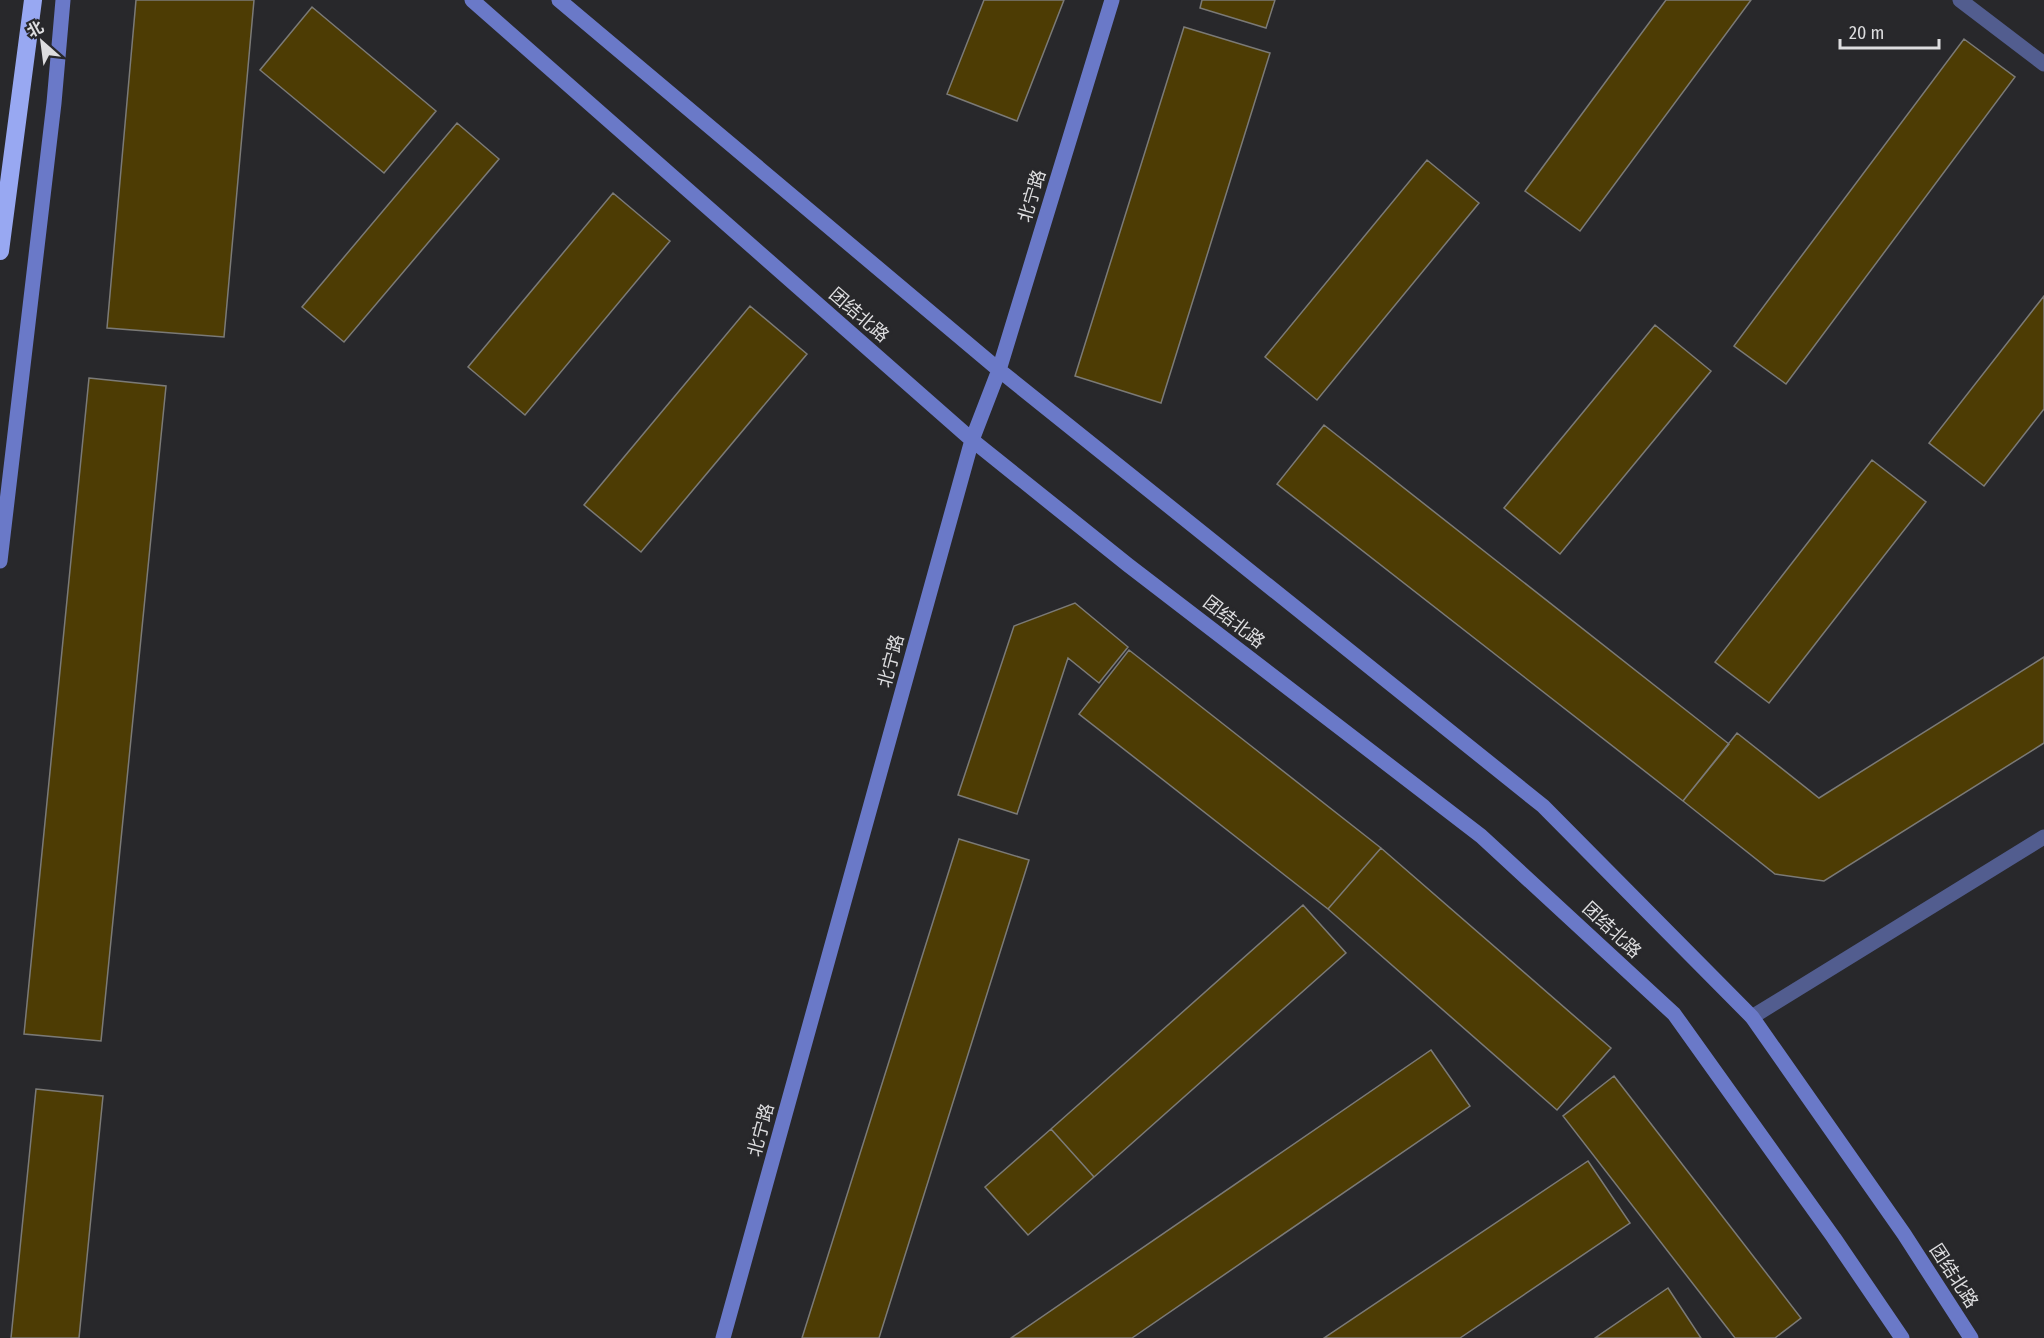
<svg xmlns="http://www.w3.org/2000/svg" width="2044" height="1338" viewBox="0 0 2044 1338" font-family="'Fira Sans Condensed','Noto Sans SC',sans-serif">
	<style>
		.building { fill: #4d3c04; stroke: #7b7a77; stroke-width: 1.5 }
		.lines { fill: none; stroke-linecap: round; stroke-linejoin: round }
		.street { stroke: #525d8f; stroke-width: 15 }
		.secondary { stroke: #6a79c8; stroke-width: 15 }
		.highway { stroke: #98a8f2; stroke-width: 18 }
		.labels { text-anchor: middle; stroke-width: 6; stroke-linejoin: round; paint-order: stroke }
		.street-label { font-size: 18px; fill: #dddddf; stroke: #28282b }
	</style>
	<rect width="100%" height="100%" fill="#28282b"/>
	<path class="building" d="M136,0H254L224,337L107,328Z
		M984,0H1064L1017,121L947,94Z
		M1202,0H1275L1266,28L1200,8Z
		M1666,0H1751L1580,231L1525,191Z
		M312,7L436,111L384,173L260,70Z
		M1184,27L1270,53L1161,403L1075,376Z
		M1964,39L2015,77L1786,384L1734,346Z
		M457,123L499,159L344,342L302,307Z
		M1427,160L1479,203L1317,400L1265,357Z
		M613,193L670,241L525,415L468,367Z
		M2044,296V409L1984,486L1929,443Z
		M750,306L807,354L641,552L584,505Z
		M1655,325L1711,371L1560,554L1504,508Z
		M89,378L166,386L101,1041L24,1034Z
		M1324,425L1729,744L1683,801L1277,484Z
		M1872,460L1926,502L1769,703L1715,662Z
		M1075,603L1128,647L1099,683L1068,658L1017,814L958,795L1014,626Z
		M1129,650L1381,848L1328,909L1079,714Z
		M2044,657V743L1824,881L1775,874L1683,801L1737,733L1819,798Z
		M959,839L1029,860L879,1338H802Z
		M1381,848L1611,1048L1557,1110L1328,909Z
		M1303,905L1346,953L1094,1177L1051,1129Z
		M1431,1050L1470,1106L1132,1338H1011Z
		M1614,1076L1801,1318L1775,1338H1735L1563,1116Z
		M36,1089L103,1096L79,1338H11Z
		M1051,1129L1094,1177L1028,1235L985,1187Z
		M1588,1161L1630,1223L1460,1338H1324Z
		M1668,1288L1701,1338H1595Z"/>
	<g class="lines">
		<path class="street" d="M1960,0L2044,64
			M1752,1017L2044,837"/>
		<path class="secondary" d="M472,0L972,440L1128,565L1481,836L1674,1014L1834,1238L1902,1338
			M559,0L999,370L1543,806L1752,1017L1904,1234L1971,1338
			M0,561L54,103L63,0
			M723,1338L972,440L999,370L1112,0"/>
		<path class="highway" d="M0,251L33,0"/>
	</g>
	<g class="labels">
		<g class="street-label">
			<text transform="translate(1032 196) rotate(-73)" y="6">北宁路</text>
			<text transform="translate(859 315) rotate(41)" y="6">团结北路</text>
			<text transform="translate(1234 622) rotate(38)" y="6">团结北路</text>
			<text transform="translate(891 661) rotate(-75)" y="6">北宁路</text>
			<text transform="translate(1612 930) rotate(43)" y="6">团结北路</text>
			<text transform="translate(761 1130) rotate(-75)" y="6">北宁路</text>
			<text transform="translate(1954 1276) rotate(57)" y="6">团结北路</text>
		</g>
	</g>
	<g transform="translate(42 42) rotate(332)" stroke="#28282b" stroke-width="4.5" paint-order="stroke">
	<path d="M0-4.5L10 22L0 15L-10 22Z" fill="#dddddf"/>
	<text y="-9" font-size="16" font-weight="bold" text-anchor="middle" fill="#dddddf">北</text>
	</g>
	<path d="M1840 39v9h99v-9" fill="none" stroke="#dddddf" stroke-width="3"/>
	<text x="1849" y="39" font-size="18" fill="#dddddf" stroke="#28282b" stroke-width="4.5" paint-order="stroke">20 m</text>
</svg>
